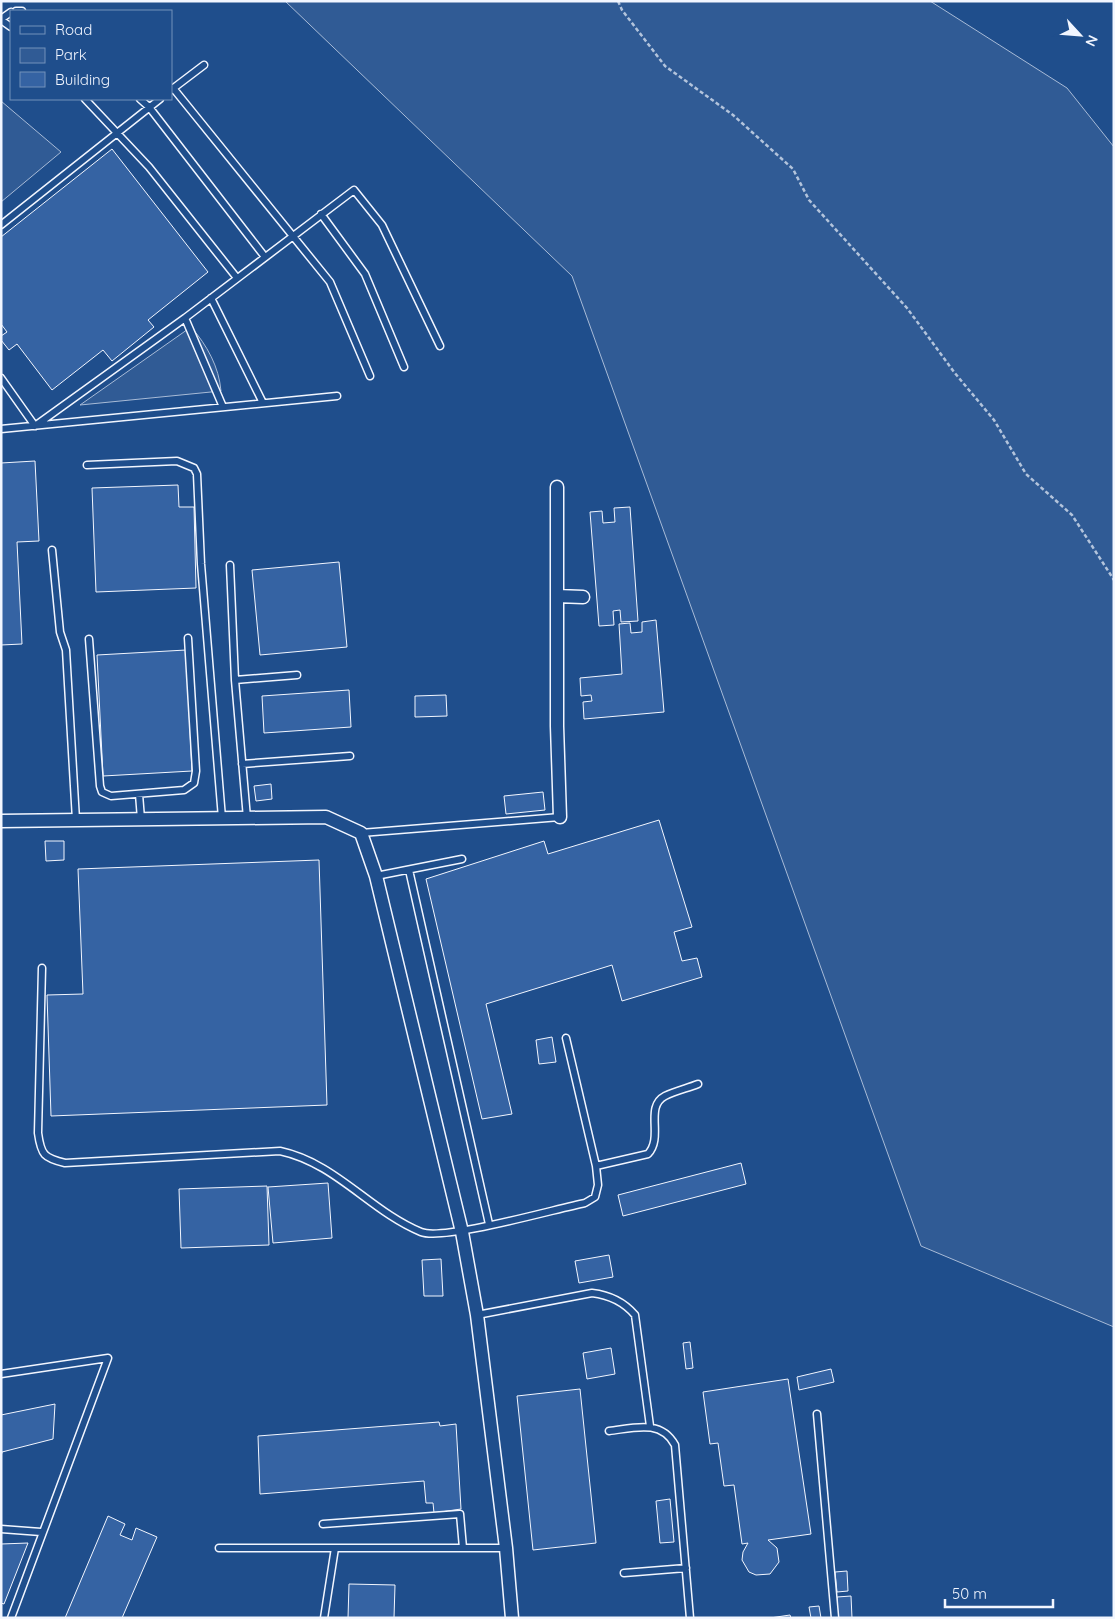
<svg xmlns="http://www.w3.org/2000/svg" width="1115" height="1619" viewBox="0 0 1115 1619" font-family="Quicksand,sans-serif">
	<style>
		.green { fill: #305b95; stroke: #a8bbd7 }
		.building { fill: #3563a3; stroke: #f2f6ff }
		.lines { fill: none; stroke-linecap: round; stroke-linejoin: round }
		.lane-casing { stroke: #f2f6ff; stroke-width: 9 }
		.street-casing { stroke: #f2f6ff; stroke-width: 15 }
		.path { stroke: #b3c4dc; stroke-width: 2.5; stroke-dasharray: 4 2.5; stroke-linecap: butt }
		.lane { stroke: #1f4e8c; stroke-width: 6 }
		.street { stroke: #1f4e8c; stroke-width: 12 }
	</style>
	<rect width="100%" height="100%" fill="#1f4e8c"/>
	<path class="green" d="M285,1H930L1067,88L1114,147V1327L921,1246L572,276Z
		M1,101L61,152L1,202Z
		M191,327C207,345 219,367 221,391L80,405Z"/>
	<path class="building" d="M112,149L208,272L148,320L154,327L112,361L103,350L52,390L17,344L9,350L1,340V336L7,332L1,324V237Z
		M35,461L39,541L17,542L22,644L1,645V463Z
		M178,485L179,507H194L196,588L96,592L92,488Z
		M630,507L638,621L621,622L620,610L613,611L614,625L599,626L590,512L602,511L603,523L615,522L614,508Z
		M339,562L347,647L260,655L252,570Z
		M656,620L664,712L584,719L583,702L592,701L591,695L581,696L580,678L622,674L619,624L630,623L631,633L642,632V622Z
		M186,650L192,771L103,776L97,655Z
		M349,690L351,727L264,733L262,696Z
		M446,695L447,716L415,717V696Z
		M271,784L272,799L256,801L254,786Z
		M543,792L545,810L506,814L504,796Z
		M659,820L692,927L674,932L682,961L697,958L702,977L622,1001L612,965L486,1004L512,1114L482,1119L426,879L544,841L548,854Z
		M45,841H64V860L46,861Z
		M319,860L327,1105L51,1116L47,995L83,994L78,869Z
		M552,1037L556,1062L539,1064L536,1040Z
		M741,1163L746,1184L623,1216L618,1195Z
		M328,1183L332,1238L273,1243L268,1187Z
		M267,1186L269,1245L181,1248L179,1189Z
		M609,1255L613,1277L579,1283L575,1261Z
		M441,1259L443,1296H424L422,1260Z
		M690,1342L693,1368L686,1369L683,1343Z
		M611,1348L615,1374L587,1379L583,1353Z
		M831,1369L834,1382L799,1390L797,1377Z
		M788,1379L811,1534L768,1540L777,1548L779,1562L770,1574L756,1575L749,1572L742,1560L743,1552L748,1543L742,1544L734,1485L724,1486L718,1443L710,1444L703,1392Z
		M580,1389L596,1543L533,1550L517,1396Z
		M55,1404L53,1439L2,1452L1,1457V1415Z
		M439,1422L440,1426L456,1424L461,1509L434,1513L433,1503H426L424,1481L260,1494L258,1436Z
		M670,1499L674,1542L660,1543L656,1501Z
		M108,1516L125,1524L120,1535L132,1540L136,1528L157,1537L122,1618H65Z
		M28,1543L4,1604L1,1603V1544Z
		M847,1571L848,1591L837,1592L835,1572Z
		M349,1584L395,1585L394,1618H348Z
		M851,1596L852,1618H838L837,1597Z
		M819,1606L821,1618H811L809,1607Z
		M790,1615L791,1618H770Z"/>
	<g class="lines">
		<g class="lane-casing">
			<path id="lane" d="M16,11H22
				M1,19L11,12
				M1,20L11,27
				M173,88L330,282L370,376
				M171,90L204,65
				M85,99L149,167L237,278
				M140,99L149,107L265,257
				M321,214L365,274L404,367
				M1,225L160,99
				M211,298L263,403
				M185,318L223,407
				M1,378L35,426
				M35,426L185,318L354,190L382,225L440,346
				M1,429L337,396
				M87,465L177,461L194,468L197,474L201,564L222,818
				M52,550L60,632L66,650L76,820
				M230,565L235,680L247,818
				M89,639L100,786L102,792L111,796L184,790L194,783L196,771L188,638
				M235,680L297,675
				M242,764L350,756
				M139,794L141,819
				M361,833L560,817
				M409,870L489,1224
				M376,876L462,859
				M42,968L38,1133C41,1155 44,1158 65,1163L280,1151C336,1163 370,1211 421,1232C444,1241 555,1209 585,1203L595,1197L598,1185L596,1166L566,1038
				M596,1166L648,1154C664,1137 644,1107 665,1096C675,1091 688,1088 698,1084
				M477,1315L592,1293C609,1295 624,1302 635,1315L650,1426
				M1,1374L108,1358L11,1618
				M817,1414L835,1618
				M609,1431C634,1428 661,1419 675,1445L690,1618
				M323,1524L460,1514L463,1548
				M1,1529L41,1532
				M219,1548H506
				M624,1573L686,1568
				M324,1618L335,1548"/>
		</g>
		<g class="street-casing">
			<path id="street" d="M557,487V726L560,817
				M557,596L583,597
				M1,821L326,817L361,833L376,876L462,1232L477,1315L506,1548L512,1618"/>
		</g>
		<path class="path" d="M618,1L622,10L665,66L733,115L793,169L809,200L907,308L954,372L994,420L1026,474L1072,515L1114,580"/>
		<use href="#lane" class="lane"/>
		<use href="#street" class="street"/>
	</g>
	<rect width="1115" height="1619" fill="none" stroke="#f2f6ff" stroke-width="5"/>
	<rect x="10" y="10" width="162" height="90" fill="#1f4e8c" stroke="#7391ba"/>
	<rect x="20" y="26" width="25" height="8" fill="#1f4e8c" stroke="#7391ba"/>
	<text x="55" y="35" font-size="15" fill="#f2f6ff">Road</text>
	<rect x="20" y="48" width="25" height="15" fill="#305b95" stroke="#7391ba"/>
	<text x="55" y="60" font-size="15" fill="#f2f6ff">Park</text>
	<rect x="20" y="72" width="25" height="15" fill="#3563a3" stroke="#7391ba"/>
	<text x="55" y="85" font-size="15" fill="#f2f6ff">Building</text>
	<g transform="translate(1080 35) rotate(116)" stroke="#1f4e8c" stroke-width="4" paint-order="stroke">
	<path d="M0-4L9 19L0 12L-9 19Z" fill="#f2f6ff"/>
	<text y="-8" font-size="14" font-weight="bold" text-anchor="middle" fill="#f2f6ff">N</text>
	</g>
	<path d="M945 1599v8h108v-8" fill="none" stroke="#f2f6ff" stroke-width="2.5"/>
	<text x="952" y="1599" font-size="15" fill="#f2f6ff" stroke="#1f4e8c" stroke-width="4" paint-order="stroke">50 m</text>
</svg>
